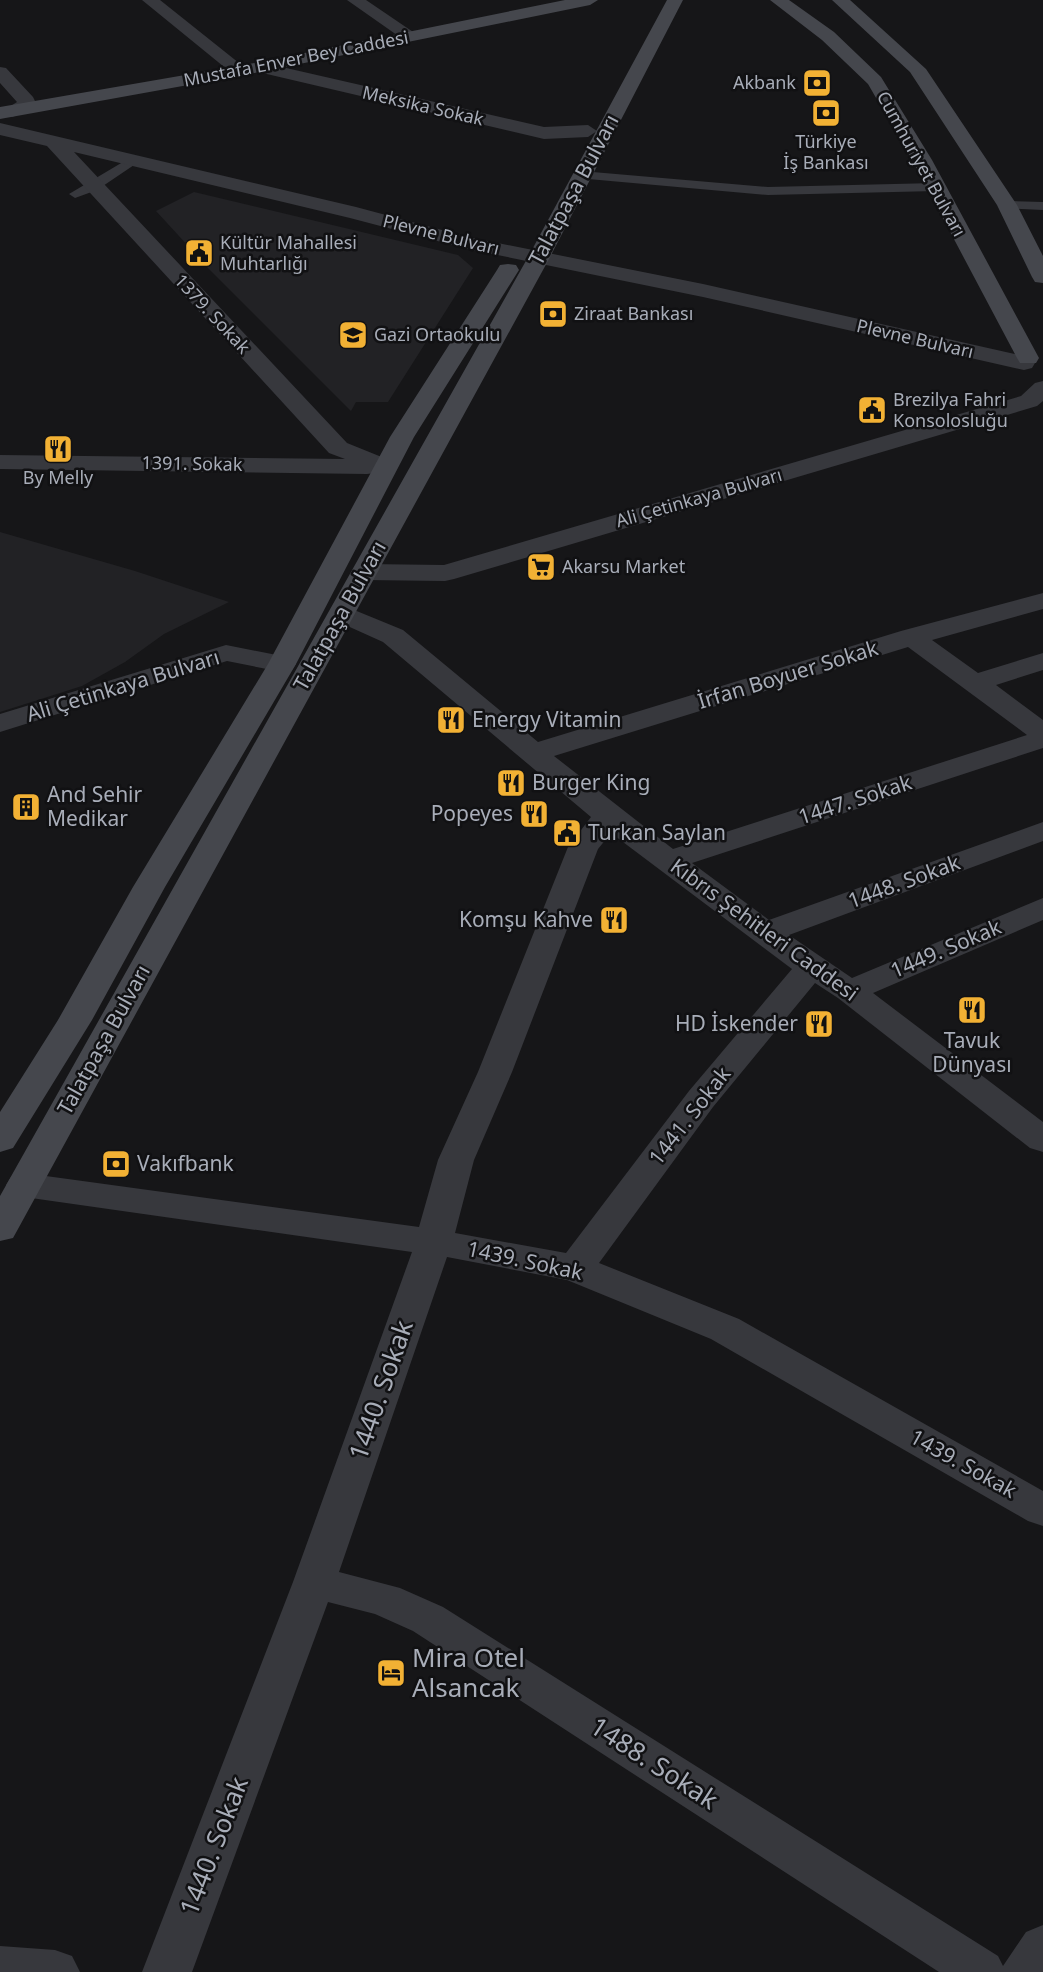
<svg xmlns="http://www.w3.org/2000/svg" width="1043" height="1972" viewBox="0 0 1043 1972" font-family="'Noto Sans',sans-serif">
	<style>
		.built { fill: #222225 }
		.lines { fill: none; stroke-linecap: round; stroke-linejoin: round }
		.lane { fill: #37383d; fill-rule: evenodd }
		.street { fill: #37383d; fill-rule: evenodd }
		.secondary { fill: #45474d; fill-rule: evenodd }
		.labels { text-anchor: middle; stroke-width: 5; stroke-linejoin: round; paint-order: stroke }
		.far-street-label { font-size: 18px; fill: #a8adb8; stroke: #111113 }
		.far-poi-label { font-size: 18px; fill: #a8adb8; stroke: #111113; text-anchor: start }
		.street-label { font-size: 21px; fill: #a8adb8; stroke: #111113 }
		.poi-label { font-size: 21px; fill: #a8adb8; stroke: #111113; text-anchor: start }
		.near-street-label { font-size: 26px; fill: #a8adb8; stroke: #111113 }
		.near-poi-label { font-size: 26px; fill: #a8adb8; stroke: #111113; text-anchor: start }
	</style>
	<rect width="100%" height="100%" fill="#161618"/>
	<path class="built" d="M194,192L458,255L473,268L388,402H356L351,411L199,259L207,257L199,247L190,248L156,211Z
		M0,532L135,571L229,602L164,634L125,662L82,686L0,712Z"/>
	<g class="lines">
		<path class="lane" d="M133,156L139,160L137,163L97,190L75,198L69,194Z
			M581,171L768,187L936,183L942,187L936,191L768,195L577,178L575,175Z
			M1007,201L1043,202V210L1002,208V202Z"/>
		<path class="street" d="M142,0H160L249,71L246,75H234Z
			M347,0H366L419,36L416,40H404Z
			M260,62L544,127L588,125L597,131L588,137L544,139L254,71L251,67Z
			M0,67L6,68L33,97L35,101L32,110L12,117L5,115L3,111L17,102L0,83Z
			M0,123L356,207L468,237L703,284L1024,356L1032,358L1035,363L1032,368L1024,370L703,297L468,249L350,218L74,152L347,443L394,462L397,467L394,472C384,475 376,472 367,474L0,469V455L345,459L329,453L47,146L0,135Z
			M1043,381V401L1037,406L454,579L445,581L365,580L356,578L352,572L356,566L365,564L444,565L1021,396L1035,383Z
			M1043,593V609L932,640L978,673L1043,653V670L996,685L1043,720V748L692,863L769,920L1043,822V841L789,935L852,978L1043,898V920L873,993L1043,1122V1152L1030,1148L838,998L815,983L713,1107L599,1263L739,1319L1043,1491V1526L1028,1521L711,1339L567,1280L447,1257L339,1572L400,1588L443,1607L998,1956L1003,1966L1026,1932L1043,1925V1972H939L413,1631L375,1614L328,1602L192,1972H142L293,1582L412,1252L24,1197L11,1193L6,1185L11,1177L24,1173L419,1227L438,1160L478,1072L568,847L591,817L383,642L332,619L329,613L332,607L342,605L403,630L538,742L901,631ZM908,647L1027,735L673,849L554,756ZM611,833L792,969L689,1091L566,1253L455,1233L474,1160L512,1072L598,849Z
			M226,645L292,658L296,664L292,670L282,672L227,661L0,732V714Z
			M0,1946L55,1950L72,1956L80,1972H0Z"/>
		<path class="secondary" d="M565,0H598L590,5L260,72L0,119V107L260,62Z
			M667,0H683L549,259L18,1229L13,1238L0,1241V1196L527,259Z
			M770,0H789L834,32L881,77L932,160L1039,358L1036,363H1020L1017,358L912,160L868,84L822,40Z
			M832,0H850L926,69L1017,205L1043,256V283L1035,282L1032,277L997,205L910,72Z
			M508,264L516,265L519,270L414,437L296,664L165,887L92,1020L13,1148L0,1152V1112L58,1020L133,887L268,664L390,437L497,270L500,265Z"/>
	</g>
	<defs>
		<g id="bank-square" transform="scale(1.5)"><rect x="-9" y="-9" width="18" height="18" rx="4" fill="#f2b134" stroke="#111113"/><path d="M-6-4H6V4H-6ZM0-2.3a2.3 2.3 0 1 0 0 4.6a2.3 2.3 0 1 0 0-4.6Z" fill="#111"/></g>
		<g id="civic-square" transform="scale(1.5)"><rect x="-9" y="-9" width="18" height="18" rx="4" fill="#f2b134" stroke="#111113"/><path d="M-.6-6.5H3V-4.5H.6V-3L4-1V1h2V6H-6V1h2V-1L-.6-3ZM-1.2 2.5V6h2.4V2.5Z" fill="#111"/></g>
		<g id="school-square" transform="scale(1.5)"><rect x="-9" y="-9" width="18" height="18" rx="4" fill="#f2b134" stroke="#111113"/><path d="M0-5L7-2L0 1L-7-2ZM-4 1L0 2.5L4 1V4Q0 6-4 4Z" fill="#111"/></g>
		<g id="restaurant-square" transform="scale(1.5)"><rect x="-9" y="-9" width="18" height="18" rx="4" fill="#f2b134" stroke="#111113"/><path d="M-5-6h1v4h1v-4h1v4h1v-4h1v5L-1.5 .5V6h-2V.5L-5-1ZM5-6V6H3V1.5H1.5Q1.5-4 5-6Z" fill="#111"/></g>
		<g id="supermarket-square" transform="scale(1.5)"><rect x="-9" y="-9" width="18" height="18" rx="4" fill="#f2b134" stroke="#111113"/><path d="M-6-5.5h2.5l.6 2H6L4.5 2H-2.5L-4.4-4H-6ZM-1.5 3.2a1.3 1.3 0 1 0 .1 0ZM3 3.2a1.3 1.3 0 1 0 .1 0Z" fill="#111"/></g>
		<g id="building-square" transform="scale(1.5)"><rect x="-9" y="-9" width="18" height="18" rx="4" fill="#f2b134" stroke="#111113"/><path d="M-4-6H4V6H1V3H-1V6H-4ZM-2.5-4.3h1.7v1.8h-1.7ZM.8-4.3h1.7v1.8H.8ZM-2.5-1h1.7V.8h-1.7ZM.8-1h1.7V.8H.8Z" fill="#111"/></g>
		<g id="hotel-square" transform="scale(1.5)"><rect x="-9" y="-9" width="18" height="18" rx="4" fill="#f2b134" stroke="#111113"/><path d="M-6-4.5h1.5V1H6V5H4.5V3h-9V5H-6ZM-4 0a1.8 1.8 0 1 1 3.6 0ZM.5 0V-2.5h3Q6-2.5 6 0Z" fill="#111"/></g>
	</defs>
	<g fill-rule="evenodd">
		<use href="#bank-square" x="817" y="83"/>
		<use href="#bank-square" x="826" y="113"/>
		<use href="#civic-square" x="199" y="253"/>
		<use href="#bank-square" x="553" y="314"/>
		<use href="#school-square" x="353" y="335"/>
		<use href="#civic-square" x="872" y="410"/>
		<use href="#restaurant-square" x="58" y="449"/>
		<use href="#supermarket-square" x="541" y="567"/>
		<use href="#restaurant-square" x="451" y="720"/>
		<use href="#restaurant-square" x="511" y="783"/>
		<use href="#building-square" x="26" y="807"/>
		<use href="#restaurant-square" x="534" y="814"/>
		<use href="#civic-square" x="567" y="833"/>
		<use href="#restaurant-square" x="614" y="920"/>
		<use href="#restaurant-square" x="972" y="1010"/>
		<use href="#restaurant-square" x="819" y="1024"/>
		<use href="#bank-square" x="116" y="1164"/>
		<use href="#hotel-square" x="391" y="1673"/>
	</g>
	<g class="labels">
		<g class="far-street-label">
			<text transform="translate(296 59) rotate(-11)" y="6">Mustafa Enver Bey Caddesi</text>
			<text transform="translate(423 106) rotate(13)" y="6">Meksika Sokak</text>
			<text transform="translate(921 164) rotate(61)" y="6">Cumhuriyet Bulvarı</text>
			<text transform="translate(441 235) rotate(14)" y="6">Plevne Bulvarı</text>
			<text transform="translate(212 314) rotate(47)" y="6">1379. Sokak</text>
			<text transform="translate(915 339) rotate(13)" y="6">Plevne Bulvarı</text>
			<text transform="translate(192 464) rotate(1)" y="6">1391. Sokak</text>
			<text transform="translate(699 498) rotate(-16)" y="6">Ali Çetinkaya Bulvarı</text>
		</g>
		<g class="far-poi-label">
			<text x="796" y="89" text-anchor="end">Akbank</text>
			<text x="826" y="148" text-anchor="middle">Türkiye<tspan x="826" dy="21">İş Bankası</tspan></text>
			<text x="220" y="249">Kültür Mahallesi<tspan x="220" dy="21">Muhtarlığı</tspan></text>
			<text x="574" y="320">Ziraat Bankası</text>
			<text x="374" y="341">Gazi Ortaokulu</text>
			<text x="893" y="406">Brezilya Fahri<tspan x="893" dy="21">Konsolosluğu</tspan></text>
			<text x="58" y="484" text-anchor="middle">By Melly</text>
			<text x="562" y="573">Akarsu Market</text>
		</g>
		<g class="street-label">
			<text transform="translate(574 190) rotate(-62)" y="7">Talatpaşa Bulvarı</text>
			<text transform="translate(340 616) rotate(-61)" y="7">Talatpaşa Bulvarı</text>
			<text transform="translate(788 675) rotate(-17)" y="7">İrfan Boyuer Sokak</text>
			<text transform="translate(123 686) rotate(-17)" y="7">Ali Çetinkaya Bulvarı</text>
			<text transform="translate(855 800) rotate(-18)" y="7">1447. Sokak</text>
			<text transform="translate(904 882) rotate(-20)" y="7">1448. Sokak</text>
			<text transform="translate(764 930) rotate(36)" y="7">Kıbrıs Şehitleri Caddesi</text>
			<text transform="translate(946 949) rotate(-23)" y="7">1449. Sokak</text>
			<text transform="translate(104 1040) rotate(-61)" y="7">Talatpaşa Bulvarı</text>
			<text transform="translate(690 1116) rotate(-52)" y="7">1441. Sokak</text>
			<text transform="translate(525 1261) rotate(12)" y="7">1439. Sokak</text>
			<text transform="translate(963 1464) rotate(29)" y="7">1439. Sokak</text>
		</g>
		<g class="poi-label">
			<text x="472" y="727">Energy Vitamin</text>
			<text x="532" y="790">Burger King</text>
			<text x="47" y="802">And Sehir<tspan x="47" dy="24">Medikar</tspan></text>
			<text x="513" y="821" text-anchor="end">Popeyes</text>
			<text x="588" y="840">Turkan Saylan</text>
			<text x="593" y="927" text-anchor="end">Komşu Kahve</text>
			<text x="798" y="1031" text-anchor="end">HD İskender</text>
			<text x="972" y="1048" text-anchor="middle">Tavuk<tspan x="972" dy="24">Dünyası</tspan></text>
			<text x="137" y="1171">Vakıfbank</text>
		</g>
		<g class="near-street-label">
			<text transform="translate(381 1390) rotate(-71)" y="9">1440. Sokak</text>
			<text transform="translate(654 1763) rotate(33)" y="9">1488. Sokak</text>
			<text transform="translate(214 1846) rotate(-69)" y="9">1440. Sokak</text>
		</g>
		<g class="near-poi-label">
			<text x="412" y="1667">Mira Otel<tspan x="412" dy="30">Alsancak</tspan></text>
		</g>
	</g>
</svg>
